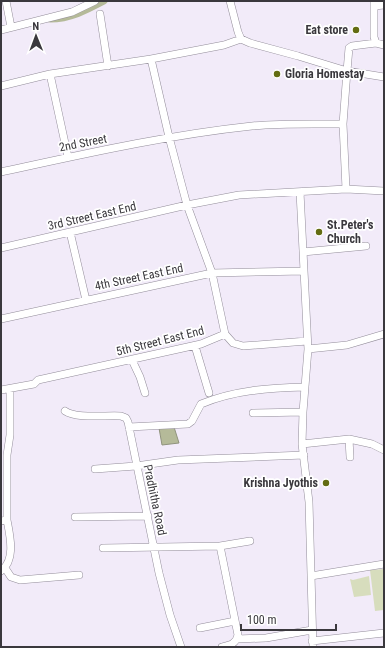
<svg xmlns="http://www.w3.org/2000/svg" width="385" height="648" viewBox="0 0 385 648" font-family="'Roboto Condensed',sans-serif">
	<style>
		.green { fill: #d7ddbd }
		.water { fill: #b5ba99; stroke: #90937d }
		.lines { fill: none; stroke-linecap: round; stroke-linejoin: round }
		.canal { stroke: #b5ba99; stroke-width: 7 }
		.minor-casing { stroke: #938d9a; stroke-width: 8 }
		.minor { stroke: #fff; stroke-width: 7 }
		.poi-dot { fill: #636c12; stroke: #fff; stroke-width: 1.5 }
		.labels { text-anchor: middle; stroke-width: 3.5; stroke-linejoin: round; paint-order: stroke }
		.poi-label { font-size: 12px; font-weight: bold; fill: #3a383d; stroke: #fff; text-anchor: end }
		.street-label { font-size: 12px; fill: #3a383d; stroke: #fff }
	</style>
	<rect width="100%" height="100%" fill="#f2ebf9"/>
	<path class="green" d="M384,569V610L375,611L370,570Z
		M369,576L371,595L354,597L350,579L353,580Z"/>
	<path class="water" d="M174,427L179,443L162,445L159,428Z"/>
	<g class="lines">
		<path class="canal" d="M50,19C70,19 87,10 104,1"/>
		<g class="minor-casing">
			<path id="minor" d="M6,1L11,27
				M230,1L238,32L241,39
				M374,1V37L376,43L384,45
				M374,6L384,5
				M100,14L108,66
				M1,30L72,12L95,1
				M376,43L352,46L349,48L347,71L384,77
				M1,86L50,74L68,157
				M343,124L346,189
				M1,172C84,154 167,135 252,126C282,123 313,124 343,124L347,71L298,56L250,43L241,39L224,45L151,59
				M300,192L308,349L303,412L302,444L309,502L313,647
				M70,232L86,300
				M1,248L187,205L239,195L346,189L384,191
				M303,252L366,246
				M1,319L212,273L187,205L169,137L151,59L50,74
				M225,334L233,343L243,346L307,341
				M195,346L209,393
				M308,349L347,345L384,334
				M132,360L140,377L145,393
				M1,390L34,384L38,380L201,344L225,334L212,273L304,271
				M65,411C76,419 106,415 121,416L126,418L128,422L159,573L170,615L181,647
				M253,413L303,412
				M129,427L188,424L192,421L201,404C235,390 269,388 305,387
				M302,444L349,439
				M350,457L349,439L372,444L384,450
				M95,469L136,466L178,460L304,455
				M75,517L148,516
				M1,521L7,520V455L10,435V389
				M220,546L238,635C236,644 230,645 222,647
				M103,548L220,546L250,541
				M5,568L11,577L20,580L79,575
				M1,571C16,560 10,536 7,520
				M311,576L384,564
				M200,628L235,621
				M237,639L266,638L312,630
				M312,641L384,633"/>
		</g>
		<use href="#minor" class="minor"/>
	</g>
	<g class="poi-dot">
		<circle cx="356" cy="30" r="4"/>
		<circle cx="277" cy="74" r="4"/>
		<circle cx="319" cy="232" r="4"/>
		<circle cx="326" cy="483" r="4"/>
	</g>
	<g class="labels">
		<g class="poi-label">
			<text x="348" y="34">Eat store</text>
			<text x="285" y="78" text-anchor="start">Gloria Homestay</text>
			<text x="327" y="229" text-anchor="start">St.Peter's<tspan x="327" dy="14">Church</tspan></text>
			<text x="318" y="487">Krishna Jyothis</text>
		</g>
		<g class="street-label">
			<text transform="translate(83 143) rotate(-11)" y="4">2nd Street</text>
			<text transform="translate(92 216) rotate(-13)" y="4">3rd Street East End</text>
			<text transform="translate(139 277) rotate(-12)" y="4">4th Street East End</text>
			<text transform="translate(160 341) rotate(-14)" y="4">5th Street East End</text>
			<text transform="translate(155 500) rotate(78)" y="4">Pradhitha Road</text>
		</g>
	</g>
	<rect width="385" height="648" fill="none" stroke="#3a383d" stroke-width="4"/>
	<g transform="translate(36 36) rotate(359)" stroke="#ffffff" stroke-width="3" paint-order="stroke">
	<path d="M0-3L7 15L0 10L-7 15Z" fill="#3a383d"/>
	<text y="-6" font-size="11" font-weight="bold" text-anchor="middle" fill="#3a383d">N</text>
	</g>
	<path d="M241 624v6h95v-6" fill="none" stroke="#3a383d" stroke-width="2"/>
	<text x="247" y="624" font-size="12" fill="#3a383d" stroke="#ffffff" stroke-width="3" paint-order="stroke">100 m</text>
</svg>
